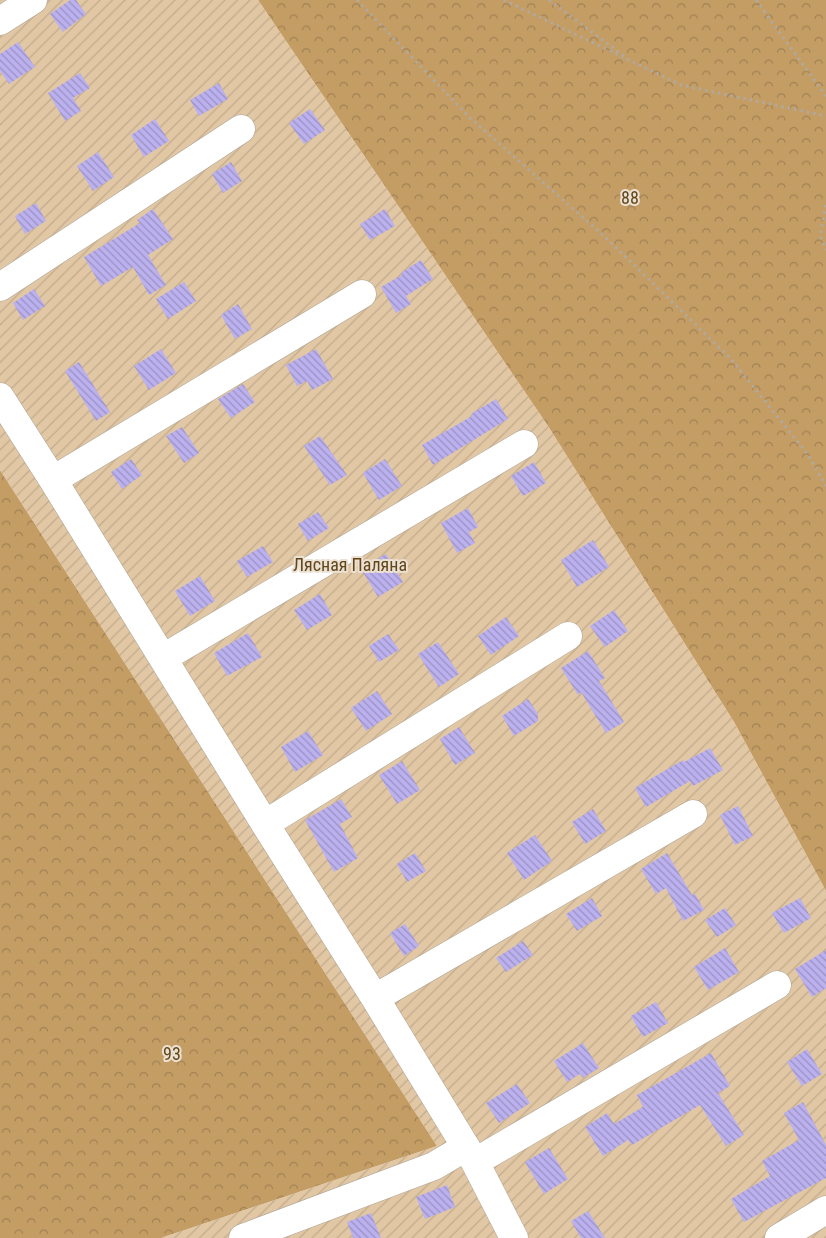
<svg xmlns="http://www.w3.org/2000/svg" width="826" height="1238" viewBox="0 0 826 1238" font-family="'Roboto Condensed',sans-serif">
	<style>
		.forest { fill: url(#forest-crowns) }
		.garden { fill: url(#garden-furrows) }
		.building { fill: url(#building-back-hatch) }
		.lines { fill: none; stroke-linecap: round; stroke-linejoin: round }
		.minor-casing { stroke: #aea497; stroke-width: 29 }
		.path { stroke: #b1a99e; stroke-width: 3; stroke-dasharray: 2.5 4; stroke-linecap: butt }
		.minor { stroke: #fff; stroke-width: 28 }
		.labels { text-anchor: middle; stroke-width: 4; stroke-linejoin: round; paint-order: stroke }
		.park-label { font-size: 18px; fill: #62461a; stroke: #ebe1d3 }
	</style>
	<defs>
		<pattern id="forest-crowns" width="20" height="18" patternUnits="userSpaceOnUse" patternTransform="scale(1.25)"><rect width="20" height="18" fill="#c49d64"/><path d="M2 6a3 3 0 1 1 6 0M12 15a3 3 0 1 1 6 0" fill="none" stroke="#a08153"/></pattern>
		<pattern id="garden-furrows" width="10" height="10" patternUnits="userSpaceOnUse" patternTransform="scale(1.25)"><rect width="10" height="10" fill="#e1c7a3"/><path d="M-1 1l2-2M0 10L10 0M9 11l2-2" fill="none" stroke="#c2ab8d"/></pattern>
		<pattern id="building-back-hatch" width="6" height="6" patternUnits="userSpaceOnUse" patternTransform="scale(1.25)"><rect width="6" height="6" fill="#bcb1ef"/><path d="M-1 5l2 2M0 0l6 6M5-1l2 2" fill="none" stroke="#9a91c2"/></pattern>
	</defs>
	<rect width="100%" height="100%" fill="#ebe1d3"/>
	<path class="forest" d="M258,0H826V891L734,722L548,426Z
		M0,470L437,1146L161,1238H0Z"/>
	<path class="garden" d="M0,0H258L548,426L734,722L826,891V1238H161L437,1146L0,470Z"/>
	<path class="building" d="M70,0H76L86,14L63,32L50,14Z
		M18,42L35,67L9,84L0,71V54Z
		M80,73L90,88L73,98L81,111L65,121L48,93Z
		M219,83L228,99L199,116L190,100Z
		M310,109L325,130L304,144L289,123Z
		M155,119L169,141L144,157L131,135Z
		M98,152L114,177L93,191L77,166Z
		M231,162L242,181L223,193L212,174Z
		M36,203L46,221L25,234L15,216Z
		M153,209L173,239L148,255L166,285L149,295L133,267L101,286L84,257L140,223L137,220Z
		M385,209L395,226L370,240L360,224Z
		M421,260L433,279L406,296L411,304L396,313L381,287L402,275L401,273Z
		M184,282L196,301L168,319L156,299Z
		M34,289L45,306L23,320L13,303Z
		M238,304L252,329L235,339L221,315Z
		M161,349L176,373L149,390L134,366Z
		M316,349L333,379L312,390L307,381L297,386L286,365Z
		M79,362L110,412L96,421L65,371Z
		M243,384L255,402L231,418L218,399Z
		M496,399L508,419L433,465L422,445L472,416L471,414Z
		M182,427L199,453L184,463L166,436Z
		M320,436L347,475L330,485L304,446Z
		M131,459L142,475L122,489L111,472Z
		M385,459L402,486L379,500L363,473Z
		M534,462L546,483L523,496L511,476Z
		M468,508L478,527L469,532L475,543L457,553L441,523Z
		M318,512L329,528L308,541L298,524Z
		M593,540L609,567L577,587L561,560Z
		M263,546L273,562L247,577L237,561Z
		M386,554L403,582L378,597L361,569Z
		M200,576L215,601L190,616L175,591Z
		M320,594L332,615L307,630L294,610Z
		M614,610L628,631L605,647L590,626Z
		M506,617L519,636L491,655L478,636Z
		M248,633L262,657L227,676L214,653Z
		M388,634L399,650L379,662L369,646Z
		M438,642L459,674L439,687L418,654Z
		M588,651L605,678L599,681L624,722L606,733L581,692L578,695L561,668Z
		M377,691L392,714L366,731L351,708Z
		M528,699L538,714V721L514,736L502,716Z
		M459,727L475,753L455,765L440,739Z
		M308,731L323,755L295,772L281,747Z
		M710,748L723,770L693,786L690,781L646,807L635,788L683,760L684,762Z
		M402,761L420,790L397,804L379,775Z
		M341,799L352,817L340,824L358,858L334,872L305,820Z
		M738,806L753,836L735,845L720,815Z
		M593,809L606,831L585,844L572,822Z
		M535,835L552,861L524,880L507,853Z
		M415,853L426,871L407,882L397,864Z
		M667,853L692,895L695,894L704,910L683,921L666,888L656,894L641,869Z
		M592,898L602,916L577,931L566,914Z
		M800,898L811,918L784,933L772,913Z
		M725,908L736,925L717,937L705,920Z
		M405,924L419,946L404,956L390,933Z
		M523,941L533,955L506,972L496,958Z
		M725,948L739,972L708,990L694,967Z
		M826,950V988L812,997L795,969Z
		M656,1002L668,1023L643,1037L631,1016Z
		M583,1043L599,1068L583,1078L580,1074L567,1082L554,1061Z
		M807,1049L822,1074L802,1086L787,1062Z
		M711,1053L730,1086L718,1093L744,1135L726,1146L700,1105L632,1145L628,1140L603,1156L585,1127L607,1113L614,1124L643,1107L637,1095Z
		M517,1084L530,1103L499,1123L486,1103Z
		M803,1102L826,1145V1178L744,1222L731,1199L770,1176L762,1161L799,1140L784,1113Z
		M549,1148L568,1179L544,1194L525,1162Z
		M447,1185L455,1207L425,1219L416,1197Z
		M588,1211L605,1238H581L571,1221Z
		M371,1213L381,1238H353L347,1222Z"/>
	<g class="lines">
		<g class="minor-casing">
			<path id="minor" d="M0,21L33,0
				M0,287L241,129
				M0,397L53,480L265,824L375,998L475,1162L514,1238
				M53,480L362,294
				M163,658L524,444
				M265,824L568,636
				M375,998L693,814
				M475,1162L777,985
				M243,1238L434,1166L466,1147
				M779,1238L826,1210"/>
		</g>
		<path class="path" d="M357,0L469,117L604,236L731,359L809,456L826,486
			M504,0L681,85L826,116
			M549,0L624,56
			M756,0L826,96
			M826,205L820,236L826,250"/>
		<use href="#minor" class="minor"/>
	</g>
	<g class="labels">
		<g class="park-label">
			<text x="630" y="204">88</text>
			<text x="350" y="571">Лясная Паляна</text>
			<text x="172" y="1060">93</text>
		</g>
	</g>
</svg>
